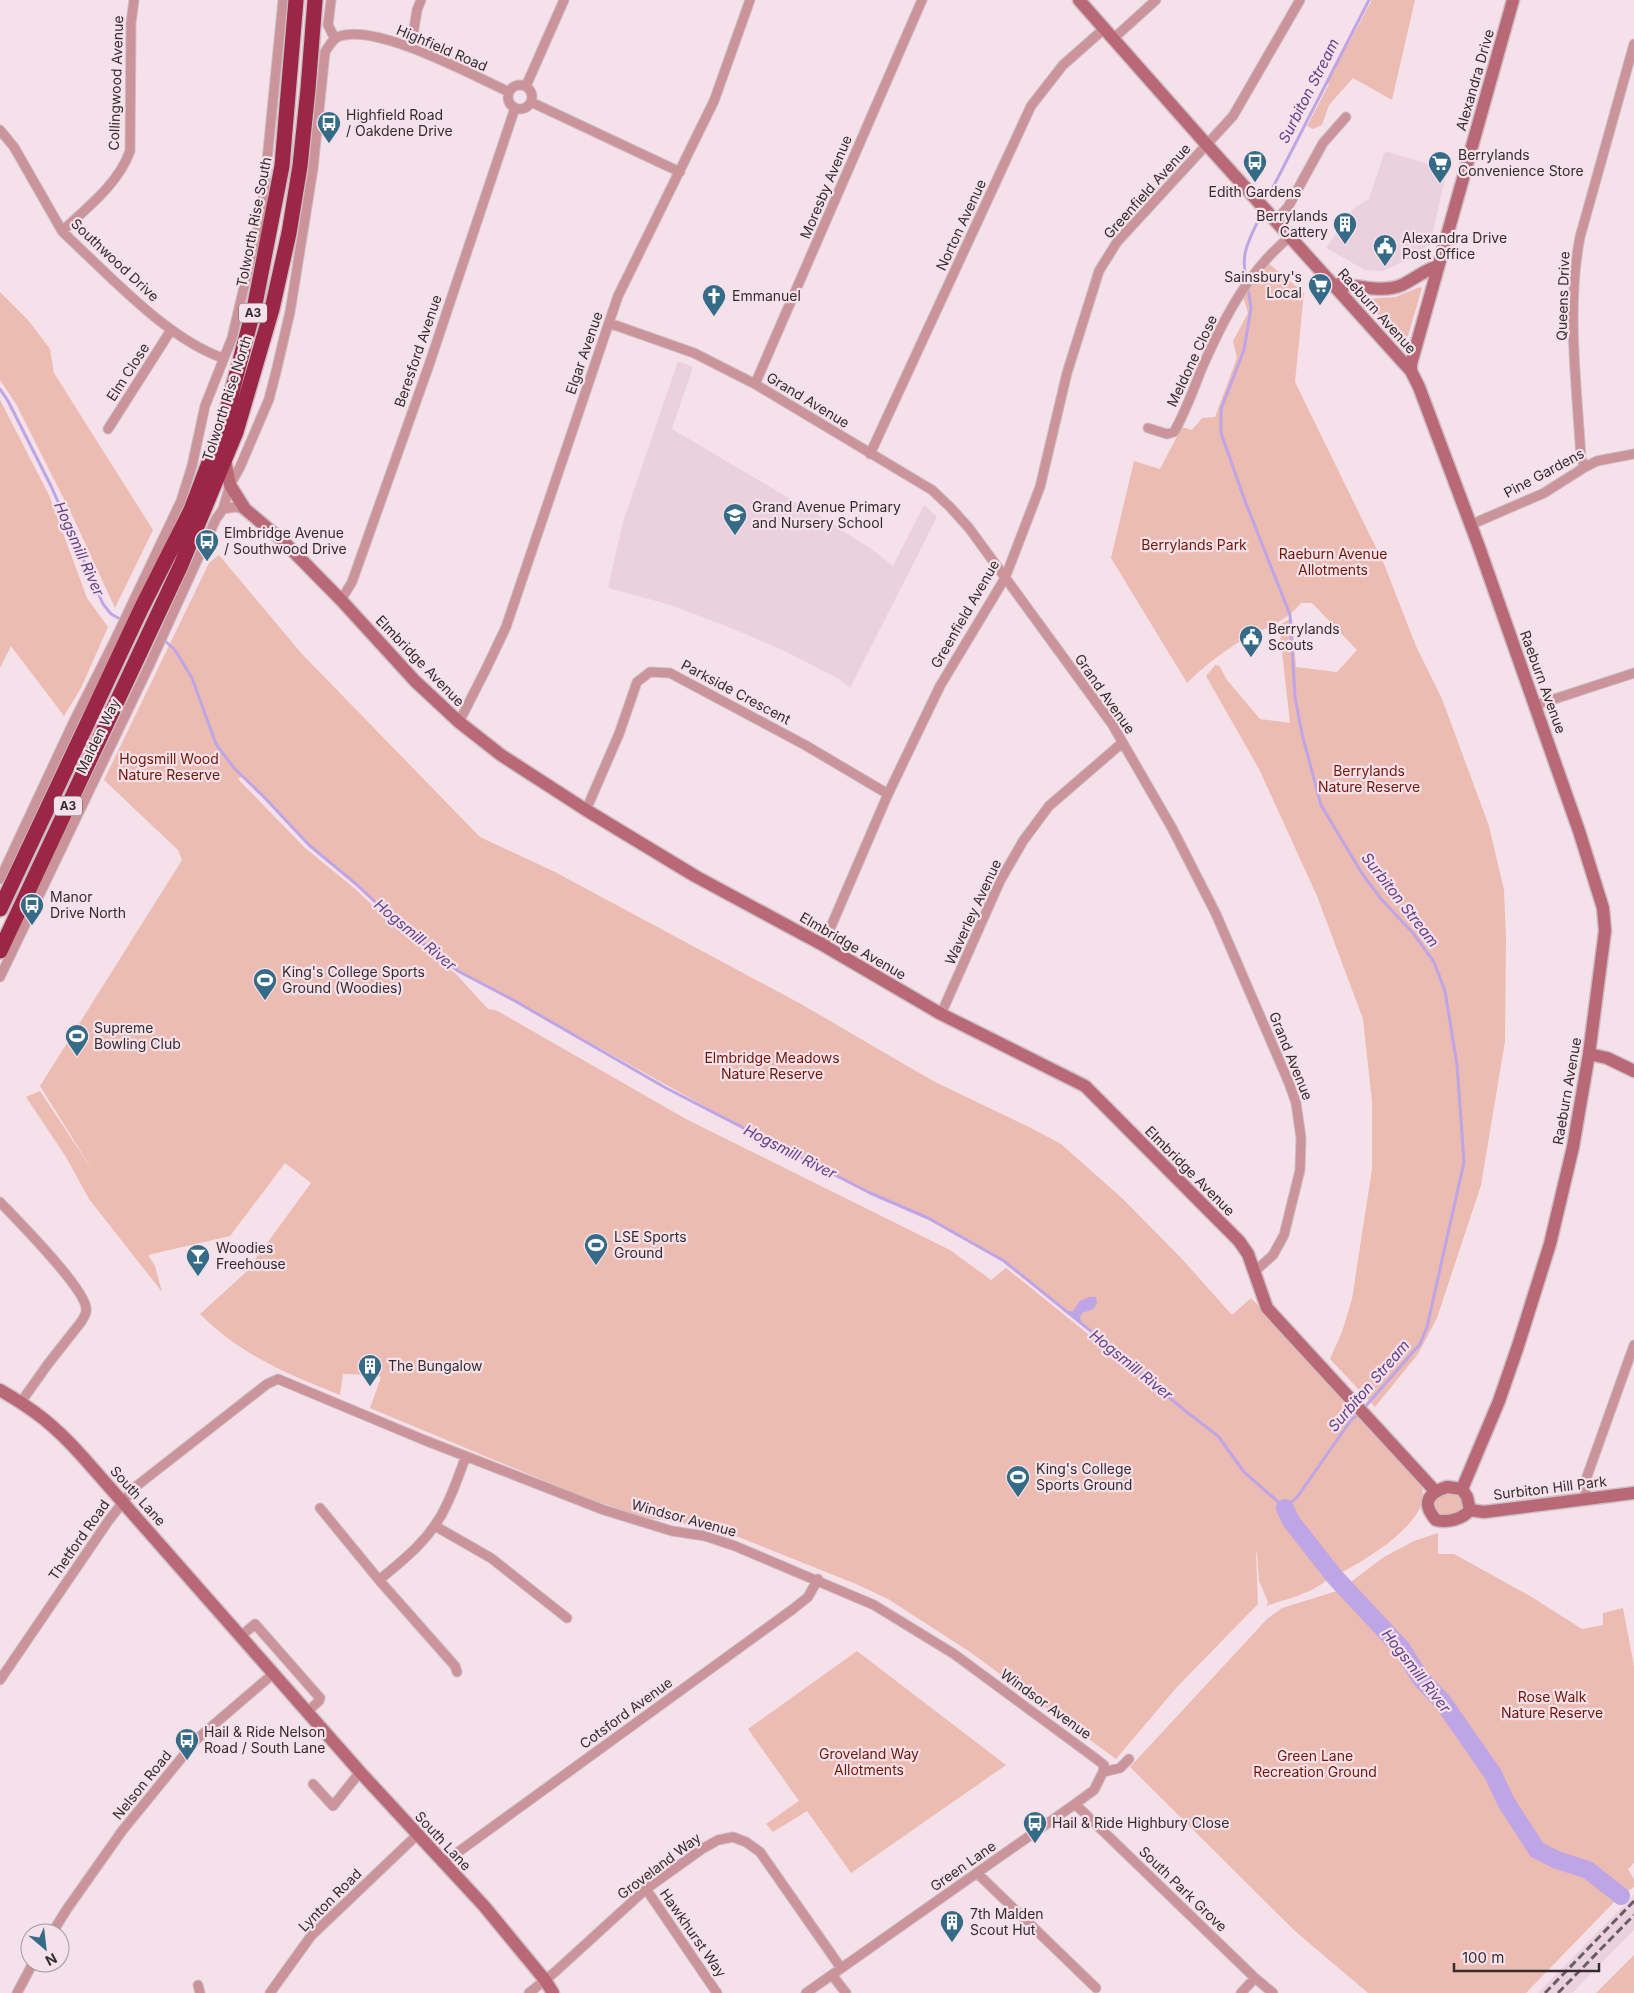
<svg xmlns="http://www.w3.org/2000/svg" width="1634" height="1993" viewBox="0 0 1634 1993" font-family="Inter,sans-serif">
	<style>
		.built { fill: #ebd1de }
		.green { fill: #ecbcb2; fill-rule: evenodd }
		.water { fill: #bea5e5 }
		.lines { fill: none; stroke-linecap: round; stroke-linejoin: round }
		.stream { stroke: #bea5e5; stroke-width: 3 }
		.river { stroke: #bea5e5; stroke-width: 18 }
		.street-casing { stroke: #cebdc5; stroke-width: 11 }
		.secondary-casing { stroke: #cebdc5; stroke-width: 15 }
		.highway-casing { stroke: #cebdc5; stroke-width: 18 }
		.street { stroke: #cb939a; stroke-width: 9 }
		.secondary { stroke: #b96875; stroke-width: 12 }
		.highway { stroke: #9b2645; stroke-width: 15 }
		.rail { stroke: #685d62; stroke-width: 3; stroke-dasharray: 8 4; stroke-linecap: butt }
		.labels { text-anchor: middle; stroke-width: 4.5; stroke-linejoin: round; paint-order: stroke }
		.shield { fill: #f5e1ea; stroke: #6e6368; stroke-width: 1 }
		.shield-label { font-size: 12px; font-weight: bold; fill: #342d30 }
		.street-label { font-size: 14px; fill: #342d30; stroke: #f5e1ea }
		.poi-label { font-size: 14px; fill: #342d30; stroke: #f5e1ea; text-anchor: start }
		.park-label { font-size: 14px; fill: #6f1807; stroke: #f5e1ea }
		.water-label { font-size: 15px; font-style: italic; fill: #62408c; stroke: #f5e1ea }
	</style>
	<rect width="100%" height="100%" fill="#f5e1ea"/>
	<path class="built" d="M1385,151L1447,170L1431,240L1418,255L1383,271L1365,270L1326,248L1354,208L1369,199Z
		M678,361L693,367L672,429L826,520L873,550L893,566L924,505L937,517L850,688L839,679L785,651L726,626L667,604L608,588L623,522Z
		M1634,1895V1930L1572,1993H1538Z"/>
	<path class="green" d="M1372,0H1415L1392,100L1353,78L1329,105L1322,125L1313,129L1307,126L1329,84L1327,83Z
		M1267,262L1304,293L1295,382L1384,564L1416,646L1442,699L1489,826L1504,890L1506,937L1505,1041L1481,1185L1437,1318L1418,1354L1375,1407L1330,1359L1342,1332L1352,1299L1372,1169V1102L1363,1019L1317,896L1259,769L1206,676L1216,664L1217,666L1219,665L1227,680L1260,719L1290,723L1279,625L1292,618L1296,667L1337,672L1357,650L1312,603H1301C1286,623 1260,629 1239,642C1220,654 1203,667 1187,683L1111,558L1134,461L1160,469L1182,427L1192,430L1202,418L1215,417L1237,358L1233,341L1248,313L1242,293Z
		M1420,287L1422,288L1406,343L1403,342L1364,299L1396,297Z
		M0,292L28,320L50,349L54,373L153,530L115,608L73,517L16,404L0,380Z
		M0,400L49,495L87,598L108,627L81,688L64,716L11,646L0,668Z
		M219,555L302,654L480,837L555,872L801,1004L933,1081L1029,1127L1061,1144L1123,1199L1182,1259L1232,1315L1251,1298L1317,1366L1347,1404L1418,1482L1423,1489C1422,1495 1423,1502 1420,1508C1406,1536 1361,1563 1334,1576L1309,1545L1308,1550L1310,1548L1331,1577C1309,1595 1292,1597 1266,1606L1268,1602L1259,1581L1257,1554L1256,1552L1258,1604L1176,1688L1116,1759L970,1652L888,1599L856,1584L741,1538L708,1527L642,1517L576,1494L370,1408L381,1377L373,1375L343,1374L340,1395C289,1375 239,1354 200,1314L245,1273L311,1183L285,1163L230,1236L148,1255L155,1266L162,1292L89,1199L66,1157L26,1097L40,1091L93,1171L40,1086L182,860L178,850L104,780L209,563ZM242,776L309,845L357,884L403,928L458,971L515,1001L762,1138L870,1193L928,1218L969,1240L1019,1272L1095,1336L1093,1338L1006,1268L991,1280L950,1250L686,1119L496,1010L488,1009L456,974L402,933L353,887L305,848L238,779Z
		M1451,1492L1457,1493L1465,1504C1458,1518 1444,1518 1433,1509L1435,1498Z
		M1438,1533V1554H1454L1530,1596L1582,1629L1603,1625V1613L1623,1608L1634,1666V1863L1628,1869L1634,1879V1887L1617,1899L1526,1993H1368L1295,1931L1130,1767L1267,1619L1282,1608L1340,1590L1384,1557L1414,1541Z
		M857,1651L1006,1765L851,1873L807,1811L773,1832L766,1824L799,1801L748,1729Z
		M1634,1955V1993H1596Z"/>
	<path class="water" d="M1089,1297H1096L1097,1302L1094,1309L1082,1313L1080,1318L1083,1325L1065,1311H1073L1080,1301Z"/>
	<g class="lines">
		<path class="stream" d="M1270,193L1369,0
			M1247,282C1240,256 1247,244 1258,221
			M1248,288L1251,308L1244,350L1221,409V433L1245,501L1287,607L1290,615L1295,697L1302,734L1321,805L1363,875L1382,900L1413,933L1434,962L1445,991L1457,1065L1464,1162L1427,1327L1420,1344L1364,1408
			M0,389L8,401L51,486L103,604L111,614L122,620
			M153,635L165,641L175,650L192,678L216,744L234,768L264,797L309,845L356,884L405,930L458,971L515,1001L666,1088L870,1193L928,1218L1004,1261L1113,1349L1184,1410L1218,1436L1244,1472L1285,1508L1298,1496L1351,1420L1360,1413"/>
		<path class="river" d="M1285,1508L1291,1521L1334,1576L1402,1649L1421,1679L1442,1701L1493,1774L1506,1802L1537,1850L1557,1860L1588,1870L1621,1896"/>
		<g class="street-casing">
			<path id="street" d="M331,0L328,25L335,39
				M1114,38L1156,0
				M411,47L417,10L421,0
				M508 97a12 12 0 1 1 24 0a12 12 0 1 1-24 0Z
				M526,86L564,0
				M531,102L680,172
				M0,130L14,147L62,231L70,239C112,278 169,340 223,358
				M1276,220L1288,207L1323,143L1346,117
				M62,231C87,208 119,183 130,151L131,23L134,0
				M609,323L694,353L755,384L932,490L950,507L969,528L1112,724L1172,828L1216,914L1289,1083L1296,1103L1301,1138L1300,1170L1284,1235L1273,1255L1254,1272
				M755,384L922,0
				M1148,428L1167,434L1174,432C1186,411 1193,390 1202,368C1223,320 1249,269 1291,236
				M108,429L171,330
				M870,454L1031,106L1063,65L1105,28
				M1585,467L1581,459C1577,386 1566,309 1580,237L1634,44
				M223,509L235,507L245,509
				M1470,525L1544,493L1585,467L1597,461L1634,454
				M341,600L352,582L429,365L515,108
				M1536,705L1634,673
				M459,722L486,669L506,627L618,296L714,101L750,0
				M586,810L619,734L637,682L650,672L670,673L805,745L888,794
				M0,879L74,721L113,644L181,501L192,466L205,406L232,338L262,211L283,0
				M823,945L888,794L940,686L1005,578L1040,487L1067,373L1099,271L1117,242L1233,116L1300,0
				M0,977L149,666L216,519L223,509L230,485L240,467L269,399L276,372L290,312L313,169L325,52C329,46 333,38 340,36C379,24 472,75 509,92
				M941,1014L1000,881L1023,841L1049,806L1122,743
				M0,1202C17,1220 84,1287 86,1308C87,1313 84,1317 81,1322L48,1364L21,1402
				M1586,1499L1585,1482L1634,1345
				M320,1508L379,1580L455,1666L457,1672
				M435,1526L491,1558L567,1618
				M379,1580C405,1559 432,1537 446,1506C454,1490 460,1472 466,1456
				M241,1636L255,1624L320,1698L319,1701L308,1711
				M0,1680L109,1520L134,1488L267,1384L278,1379L424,1440L604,1510L672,1531L705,1536L735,1546L874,1605L954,1654L1095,1758L1104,1765L1103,1772
				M313,1784L333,1806L360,1772
				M1075,1804L1255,1978L1273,1993
				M443,1863L793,1609L808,1597L818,1579
				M978,1874L1096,1988
				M646,1889L717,1993
				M52,1933L67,1909L122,1831L197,1739L274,1673
				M832,1975L846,1993
				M198,1985L200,1993
				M17,1993L33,1963
				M270,1993L311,1936L417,1835
				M529,1993L555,1972L646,1889L702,1849L718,1840L733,1837L746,1842L760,1852L841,1968
				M806,1993L1075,1804L1094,1790L1103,1772L1120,1768L1129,1759
				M1241,1993L1255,1978"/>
		</g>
		<g class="secondary-casing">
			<path id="secondary" d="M1079,0L1207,145L1411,371L1419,387L1479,547L1579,831L1603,908L1605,931L1589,1054L1573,1147L1550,1244L1518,1346L1499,1401L1462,1489
				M1336,287L1339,284C1359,286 1383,293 1402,285C1414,279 1425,270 1438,266
				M1411,371V364L1513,0
				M225,460L230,485L245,509L283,541L341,600L415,681L459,722L501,755L586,810L695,876L823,945L941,1014L1085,1086L1239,1241L1248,1254L1267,1308L1435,1491
				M1589,1054L1607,1058L1634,1071
				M0,1390C35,1410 55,1426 82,1456L360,1772L484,1906L545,1980L553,1993
				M1447,1487L1462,1489L1467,1497L1470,1510C1462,1519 1448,1523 1436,1520C1421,1503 1428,1493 1447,1487Z
				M1470,1510L1484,1512L1634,1493"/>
		</g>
		<g class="highway-casing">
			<path id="highway" d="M0,909L141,609L191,510L223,426L255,304L282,166L296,0
				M0,951L181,565L236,432L272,309L289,233L300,166L308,89L315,0"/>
		</g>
		<use href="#street" class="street"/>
		<use href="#secondary" class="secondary"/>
		<use href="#highway" class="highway"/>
		<path class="rail" d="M1545,1993L1634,1901
			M1558,1993L1634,1915"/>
	</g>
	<defs>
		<g id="bus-pin" transform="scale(1.25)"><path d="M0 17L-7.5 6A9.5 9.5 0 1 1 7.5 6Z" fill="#366b87" stroke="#f5e1ea"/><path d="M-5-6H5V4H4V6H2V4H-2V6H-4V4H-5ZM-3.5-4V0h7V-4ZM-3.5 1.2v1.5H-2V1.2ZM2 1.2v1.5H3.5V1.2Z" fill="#fff"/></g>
		<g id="supermarket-pin" transform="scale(1.25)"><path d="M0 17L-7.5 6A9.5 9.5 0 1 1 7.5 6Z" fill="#366b87" stroke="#f5e1ea"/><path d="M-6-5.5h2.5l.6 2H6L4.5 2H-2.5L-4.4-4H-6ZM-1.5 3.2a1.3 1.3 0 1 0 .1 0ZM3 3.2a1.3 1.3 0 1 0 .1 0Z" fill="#fff"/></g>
		<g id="building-pin" transform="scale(1.25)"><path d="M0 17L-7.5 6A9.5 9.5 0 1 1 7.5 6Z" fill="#366b87" stroke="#f5e1ea"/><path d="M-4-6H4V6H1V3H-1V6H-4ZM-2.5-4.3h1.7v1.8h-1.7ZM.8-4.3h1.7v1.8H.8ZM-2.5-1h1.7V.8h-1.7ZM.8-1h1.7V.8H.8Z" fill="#fff"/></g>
		<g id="civic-pin" transform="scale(1.25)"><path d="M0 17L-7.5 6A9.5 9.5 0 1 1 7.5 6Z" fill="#366b87" stroke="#f5e1ea"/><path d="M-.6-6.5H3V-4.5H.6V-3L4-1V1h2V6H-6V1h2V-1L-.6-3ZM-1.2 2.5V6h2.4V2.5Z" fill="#fff"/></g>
		<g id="church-pin" transform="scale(1.25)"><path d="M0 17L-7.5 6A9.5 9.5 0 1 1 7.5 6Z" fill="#366b87" stroke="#f5e1ea"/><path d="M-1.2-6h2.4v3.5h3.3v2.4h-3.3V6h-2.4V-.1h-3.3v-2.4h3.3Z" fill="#fff"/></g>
		<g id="school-pin" transform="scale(1.25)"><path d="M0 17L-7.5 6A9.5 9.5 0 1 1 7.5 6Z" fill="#366b87" stroke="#f5e1ea"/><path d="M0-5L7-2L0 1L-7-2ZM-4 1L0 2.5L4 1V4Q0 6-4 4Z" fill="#fff"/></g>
		<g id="stadium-pin" transform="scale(1.25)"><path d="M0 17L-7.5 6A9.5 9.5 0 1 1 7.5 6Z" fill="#366b87" stroke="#f5e1ea"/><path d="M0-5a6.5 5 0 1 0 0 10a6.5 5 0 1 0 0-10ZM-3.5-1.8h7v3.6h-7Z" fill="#fff"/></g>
		<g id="bar-pin" transform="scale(1.25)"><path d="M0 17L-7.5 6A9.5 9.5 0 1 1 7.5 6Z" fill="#366b87" stroke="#f5e1ea"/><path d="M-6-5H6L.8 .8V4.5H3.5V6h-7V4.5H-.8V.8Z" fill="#fff"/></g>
	</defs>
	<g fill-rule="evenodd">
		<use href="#bus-pin" x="329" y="123"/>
		<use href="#bus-pin" x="1255" y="162"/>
		<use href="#supermarket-pin" x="1440" y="163"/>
		<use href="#building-pin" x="1345" y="224"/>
		<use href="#civic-pin" x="1385" y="246"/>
		<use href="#supermarket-pin" x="1320" y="285"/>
		<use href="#church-pin" x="714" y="296"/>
		<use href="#school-pin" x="735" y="515"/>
		<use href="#bus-pin" x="207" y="541"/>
		<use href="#civic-pin" x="1251" y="637"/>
		<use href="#bus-pin" x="32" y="905"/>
		<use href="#stadium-pin" x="265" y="980"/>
		<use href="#stadium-pin" x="77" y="1036"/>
		<use href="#stadium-pin" x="596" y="1245"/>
		<use href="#bar-pin" x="198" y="1256"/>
		<use href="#building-pin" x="370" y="1366"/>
		<use href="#stadium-pin" x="1018" y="1477"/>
		<use href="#bus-pin" x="187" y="1740"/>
		<use href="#bus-pin" x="1035" y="1823"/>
		<use href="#building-pin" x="952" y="1922"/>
	</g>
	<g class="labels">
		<g class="shield">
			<rect x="239" y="303.5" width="28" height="19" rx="4"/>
			<rect x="54" y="796.5" width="28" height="19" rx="4"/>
		</g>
		<g class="shield-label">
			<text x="253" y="317">A3</text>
			<text x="68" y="810">A3</text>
		</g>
		<g class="street-label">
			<text transform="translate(442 48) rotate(23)" y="5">Highfield Road</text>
			<text transform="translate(1475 80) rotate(-74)" y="5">Alexandra Drive</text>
			<text transform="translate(116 83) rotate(-88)" y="5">Collingwood Avenue</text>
			<text transform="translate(826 187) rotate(-67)" y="5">Moresby Avenue</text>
			<text transform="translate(1147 191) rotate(-48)" y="5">Greenfield Avenue</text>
			<text transform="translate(254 222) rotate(-79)" y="5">Tolworth Rise South</text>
			<text transform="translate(961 225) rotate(-65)" y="5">Norton Avenue</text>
			<text transform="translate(115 260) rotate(43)" y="5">Southwood Drive</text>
			<text transform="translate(1563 296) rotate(-88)" y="5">Queens Drive</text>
			<text transform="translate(1377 311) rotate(48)" y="5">Raeburn Avenue</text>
			<text transform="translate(418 351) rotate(-71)" y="5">Beresford Avenue</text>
			<text transform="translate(584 353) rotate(-71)" y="5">Elgar Avenue</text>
			<text transform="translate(1192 361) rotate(-65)" y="5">Meldone Close</text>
			<text transform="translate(128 372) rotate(-57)" y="5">Elm Close</text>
			<text transform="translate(227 398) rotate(-72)" y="5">Tolworth Rise North</text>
			<text transform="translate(808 400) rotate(31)" y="5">Grand Avenue</text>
			<text transform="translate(1544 473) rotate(-28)" y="5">Pine Gardens</text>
			<text transform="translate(965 614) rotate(-60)" y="5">Greenfield Avenue</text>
			<text transform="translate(420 661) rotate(46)" y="5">Elmbridge Avenue</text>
			<text transform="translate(1543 682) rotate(70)" y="5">Raeburn Avenue</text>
			<text transform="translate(736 692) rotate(28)" y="5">Parkside Crescent</text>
			<text transform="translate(1105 694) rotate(55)" y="5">Grand Avenue</text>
			<text transform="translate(98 736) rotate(-64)" y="5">Malden Way</text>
			<text transform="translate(973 912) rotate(-65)" y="5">Waverley Avenue</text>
			<text transform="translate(853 946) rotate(30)" y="5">Elmbridge Avenue</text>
			<text transform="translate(1291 1056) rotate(68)" y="5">Grand Avenue</text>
			<text transform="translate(1567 1091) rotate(-80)" y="5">Raeburn Avenue</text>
			<text transform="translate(1190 1171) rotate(45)" y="5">Elmbridge Avenue</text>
			<text transform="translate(1550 1488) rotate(-7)" y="5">Surbiton Hill Park</text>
			<text transform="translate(138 1496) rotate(48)" y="5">South Lane</text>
			<text transform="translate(684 1518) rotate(15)" y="5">Windsor Avenue</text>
			<text transform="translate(79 1540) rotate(-55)" y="5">Thetford Road</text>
			<text transform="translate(1046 1704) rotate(36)" y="5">Windsor Avenue</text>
			<text transform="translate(626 1713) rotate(-36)" y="5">Cotsford Avenue</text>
			<text transform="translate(142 1785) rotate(-51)" y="5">Nelson Road</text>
			<text transform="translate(443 1841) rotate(47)" y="5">South Lane</text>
			<text transform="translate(659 1866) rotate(-37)" y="5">Groveland Way</text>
			<text transform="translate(963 1866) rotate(-35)" y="5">Green Lane</text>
			<text transform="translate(1183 1889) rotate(44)" y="5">South Park Grove</text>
			<text transform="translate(330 1900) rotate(-45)" y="5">Lynton Road</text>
			<text transform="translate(693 1933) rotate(55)" y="5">Hawkhurst Way</text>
		</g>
		<g class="poi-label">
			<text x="346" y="120">Highfield Road<tspan x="346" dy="16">/ Oakdene Drive</tspan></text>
			<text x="1458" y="160">Berrylands<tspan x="1458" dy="16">Convenience Store</tspan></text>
			<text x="1255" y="197" text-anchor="middle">Edith Gardens</text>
			<text x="1328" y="221" text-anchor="end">Berrylands<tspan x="1328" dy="16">Cattery</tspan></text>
			<text x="1402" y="243">Alexandra Drive<tspan x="1402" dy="16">Post Office</tspan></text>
			<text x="1302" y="282" text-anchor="end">Sainsbury's<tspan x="1302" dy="16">Local</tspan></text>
			<text x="732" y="301">Emmanuel</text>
			<text x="752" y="512">Grand Avenue Primary<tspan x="752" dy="16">and Nursery School</tspan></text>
			<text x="224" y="538">Elmbridge Avenue<tspan x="224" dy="16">/ Southwood Drive</tspan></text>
			<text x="1268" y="634">Berrylands<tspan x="1268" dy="16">Scouts</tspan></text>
			<text x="50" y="902">Manor<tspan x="50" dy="16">Drive North</tspan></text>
			<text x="282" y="977">King's College Sports<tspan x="282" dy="16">Ground (Woodies)</tspan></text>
			<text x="94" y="1033">Supreme<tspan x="94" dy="16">Bowling Club</tspan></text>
			<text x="614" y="1242">LSE Sports<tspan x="614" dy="16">Ground</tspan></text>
			<text x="216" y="1253">Woodies<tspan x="216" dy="16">Freehouse</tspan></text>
			<text x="388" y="1371">The Bungalow</text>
			<text x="1036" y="1474">King's College<tspan x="1036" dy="16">Sports Ground</tspan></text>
			<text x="204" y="1737">Hail &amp; Ride Nelson<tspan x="204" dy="16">Road / South Lane</tspan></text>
			<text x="1052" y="1828">Hail &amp; Ride Highbury Close</text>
			<text x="970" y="1919">7th Malden<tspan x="970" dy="16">Scout Hut</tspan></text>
		</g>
		<g class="park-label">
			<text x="1194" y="550">Berrylands Park</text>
			<text x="1333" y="559">Raeburn Avenue<tspan x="1333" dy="16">Allotments</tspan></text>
			<text x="169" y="764">Hogsmill Wood<tspan x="169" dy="16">Nature Reserve</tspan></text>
			<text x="1369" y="776">Berrylands<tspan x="1369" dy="16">Nature Reserve</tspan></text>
			<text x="772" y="1063">Elmbridge Meadows<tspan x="772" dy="16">Nature Reserve</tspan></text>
			<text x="1552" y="1702">Rose Walk<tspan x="1552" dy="16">Nature Reserve</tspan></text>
			<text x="869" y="1759">Groveland Way<tspan x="869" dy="16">Allotments</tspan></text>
			<text x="1315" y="1761">Green Lane<tspan x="1315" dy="16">Recreation Ground</tspan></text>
		</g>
		<g class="water-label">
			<text transform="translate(1309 91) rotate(-63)" y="5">Surbiton Stream</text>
			<text transform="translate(79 549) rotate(66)" y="5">Hogsmill River</text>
			<text transform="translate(1400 900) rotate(52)" y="5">Surbiton Stream</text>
			<text transform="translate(415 935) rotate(40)" y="5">Hogsmill River</text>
			<text transform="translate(790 1152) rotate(27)" y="5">Hogsmill River</text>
			<text transform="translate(1131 1365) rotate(39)" y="5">Hogsmill River</text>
			<text transform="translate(1369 1386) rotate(-49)" y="5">Surbiton Stream</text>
			<text transform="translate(1416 1671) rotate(52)" y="5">Hogsmill River</text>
		</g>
	</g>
	<g transform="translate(45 1948) rotate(152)"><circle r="24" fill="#f5e1ea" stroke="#a899a0"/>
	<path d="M0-4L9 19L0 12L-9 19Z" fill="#366b87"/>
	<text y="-8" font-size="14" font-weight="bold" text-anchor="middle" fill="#342d30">N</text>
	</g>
	<path d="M1454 1963v8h145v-8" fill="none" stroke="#342d30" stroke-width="2.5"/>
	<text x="1462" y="1963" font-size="15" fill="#342d30" stroke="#f5e1ea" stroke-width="4" paint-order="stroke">100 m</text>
</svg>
